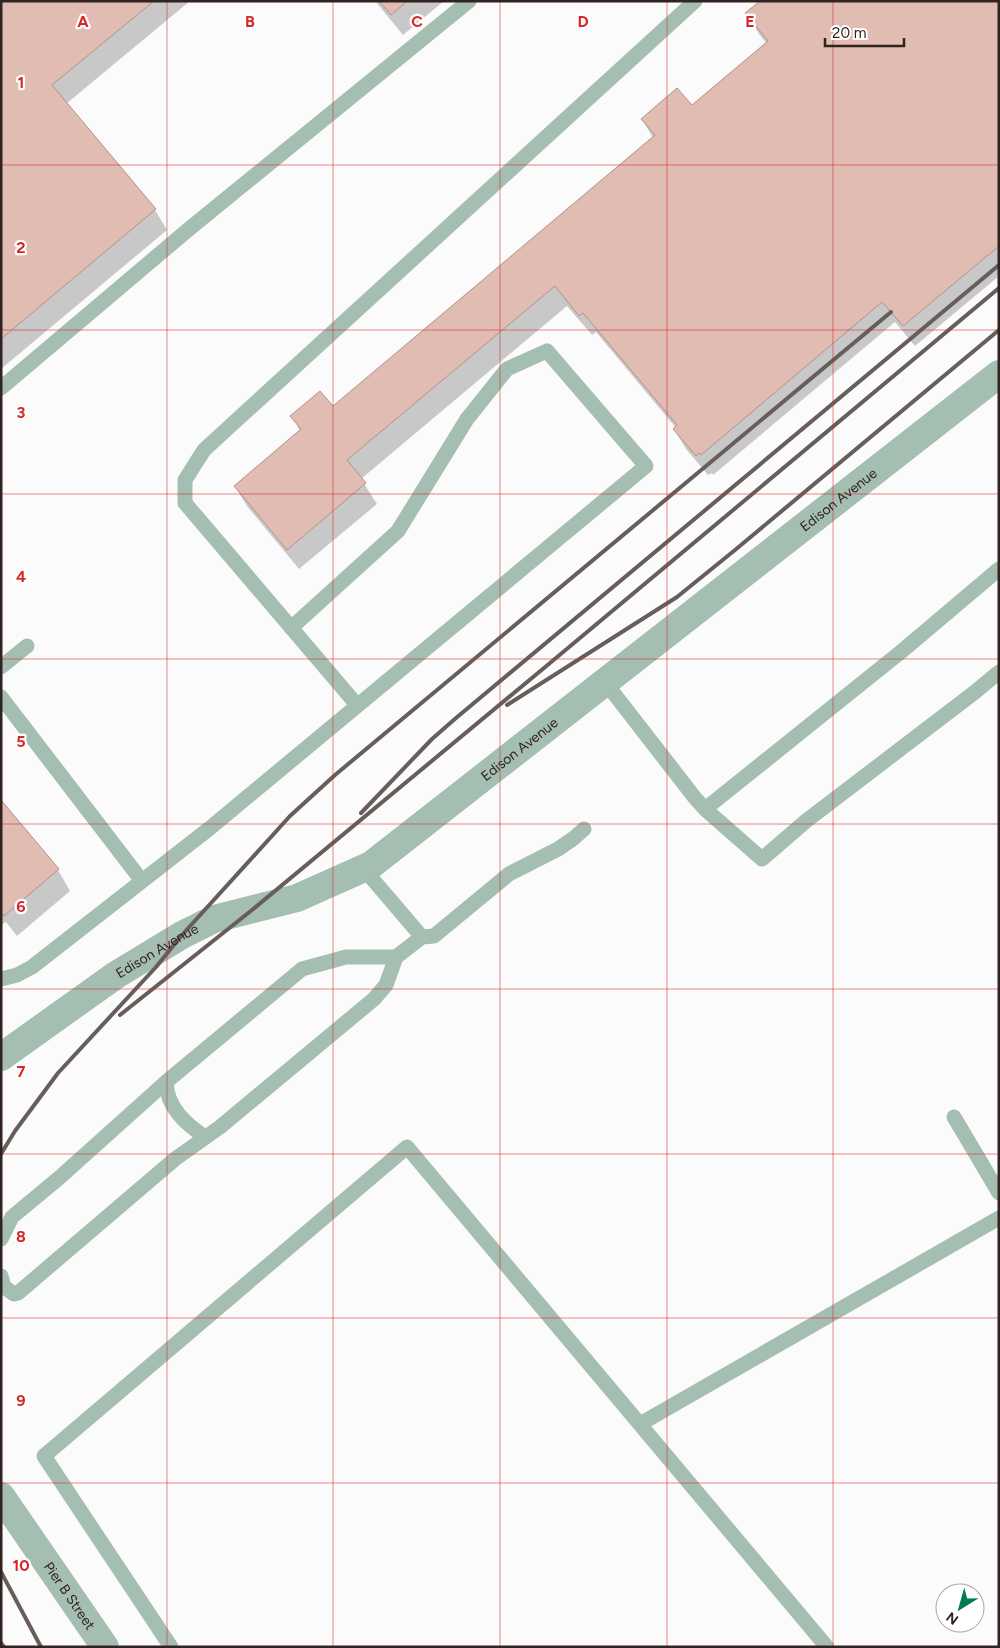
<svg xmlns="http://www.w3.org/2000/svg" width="1000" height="1648" viewBox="0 0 1000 1648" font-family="Figtree,sans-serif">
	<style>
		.shadow { fill: #0003 }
		.building { fill: #e0bcb3; stroke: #b39188 }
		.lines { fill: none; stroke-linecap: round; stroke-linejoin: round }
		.service { stroke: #a5beb2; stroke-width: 15 }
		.minor { stroke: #a5beb2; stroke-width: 28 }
		.tertiary { stroke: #a5beb2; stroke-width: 28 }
		.rail { stroke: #675d5b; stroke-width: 4 }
		.grid { fill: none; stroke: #d62828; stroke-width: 1; stroke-opacity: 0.55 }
		.labels { text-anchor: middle; stroke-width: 4.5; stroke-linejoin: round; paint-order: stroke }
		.street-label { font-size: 14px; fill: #312320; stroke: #fff }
		.grid-label { font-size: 16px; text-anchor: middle; font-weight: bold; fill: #d62828; stroke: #fff; stroke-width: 4.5; stroke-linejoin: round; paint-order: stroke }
	</style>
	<rect width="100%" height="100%" fill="#fbfbfb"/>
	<path class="shadow" d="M1,1H190L66,104L155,210L167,230L1,369Z
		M375,1H444L403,35Z
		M999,1V276L915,346L895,322L713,475L712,473L708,475L686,449L674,429L676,428L596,332L592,335L567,306L361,479L377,504L299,569L247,506L235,486L300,431L292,416L332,407L653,138L642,119L692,107L767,44L759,34L747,14Z
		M1,802L58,870L70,891L17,936L6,922L1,925Z"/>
	<path class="building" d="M1,1H154L52,85L156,209L1,339Z
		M379,1H407L391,15Z
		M760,1H999V246L903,326L882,302L701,455L699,453L696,456L673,429L677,425L583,313L579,316L555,286L347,460L366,483L287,550L234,486L301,429L290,416L320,391L333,406L655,135L641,119L677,88L692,105L768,41L745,13Z
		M1,800L59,869L4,916L1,912Z"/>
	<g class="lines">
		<path class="service" d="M1,388L189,229L469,1
			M1,667L27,646
			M605,682L695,798L705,809L762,859L806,821L975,692L999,672
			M1,697L142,881
			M357,705L185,503V480L204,450L695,1
			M705,809L902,651L999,569
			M363,868L422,937L434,936L509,874L558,849L574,838L584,829
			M1,979L17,975L32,967L210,828L646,466L547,351L507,369L467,419L398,531L291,628
			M166,1082C167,1108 186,1124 205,1137
			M954,1117L999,1193
			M1,1239L12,1217L59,1178L166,1082L302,969L346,957H396
			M1,1276L4,1287L14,1294L18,1293L175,1159L220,1127L374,999L386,985L396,957L422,937
			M640,1424L999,1218
			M171,1647L44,1456L407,1147L827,1647"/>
		<path class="minor" id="s1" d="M1,1057L116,975L182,935L214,919L297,898L371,865L999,374"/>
		<path class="tertiary" id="s2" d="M1,1496L105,1647"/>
		<path class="rail" d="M507,705L677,597L735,550L999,330
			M361,813L432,739L456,718L999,265
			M120,1015L252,910L544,668L999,288
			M1,1154L15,1131L58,1073L156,967L182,935L290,816L335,775L891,312
			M1,1572L41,1647
			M1,1643L4,1647"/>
	</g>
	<path class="grid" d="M167,1V1647M333,1V1647M500,1V1647M667,1V1647M833,1V1647M1,165H999M1,330H999M1,494H999M1,659H999M1,824H999M1,989H999M1,1154H999M1,1318H999M1,1483H999"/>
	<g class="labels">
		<g class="street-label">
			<text dy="5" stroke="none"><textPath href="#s1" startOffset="1014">Edison Avenue</textPath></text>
			<text dy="5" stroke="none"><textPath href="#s1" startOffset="609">Edison Avenue</textPath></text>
			<text dy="5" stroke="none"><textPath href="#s1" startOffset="189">Edison Avenue</textPath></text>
			<text dy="5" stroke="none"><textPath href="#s2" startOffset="121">Pier B Street</textPath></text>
		</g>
	</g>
	<g class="grid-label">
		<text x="83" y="27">A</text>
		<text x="250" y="27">B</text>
		<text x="417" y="27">C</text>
		<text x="583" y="27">D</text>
		<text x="750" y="27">E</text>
		<text x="21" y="88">1</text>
		<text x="21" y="253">2</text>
		<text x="21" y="418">3</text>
		<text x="21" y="582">4</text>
		<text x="21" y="747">5</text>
		<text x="21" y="912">6</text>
		<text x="21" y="1077">7</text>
		<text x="21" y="1242">8</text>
		<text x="21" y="1406">9</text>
		<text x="21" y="1571">10</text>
	</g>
	<rect width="1000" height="1648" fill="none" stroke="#312320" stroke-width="5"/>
	<g transform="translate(960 1608) rotate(217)"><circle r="24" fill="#ffffff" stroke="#ada7a6"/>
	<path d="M0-4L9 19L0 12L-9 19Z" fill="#027a57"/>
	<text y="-8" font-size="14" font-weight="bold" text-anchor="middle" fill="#312320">N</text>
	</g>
	<path d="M825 38v8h79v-8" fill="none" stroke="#312320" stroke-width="2.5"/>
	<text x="832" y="38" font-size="15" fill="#312320" stroke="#ffffff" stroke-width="4" paint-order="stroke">20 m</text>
</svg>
